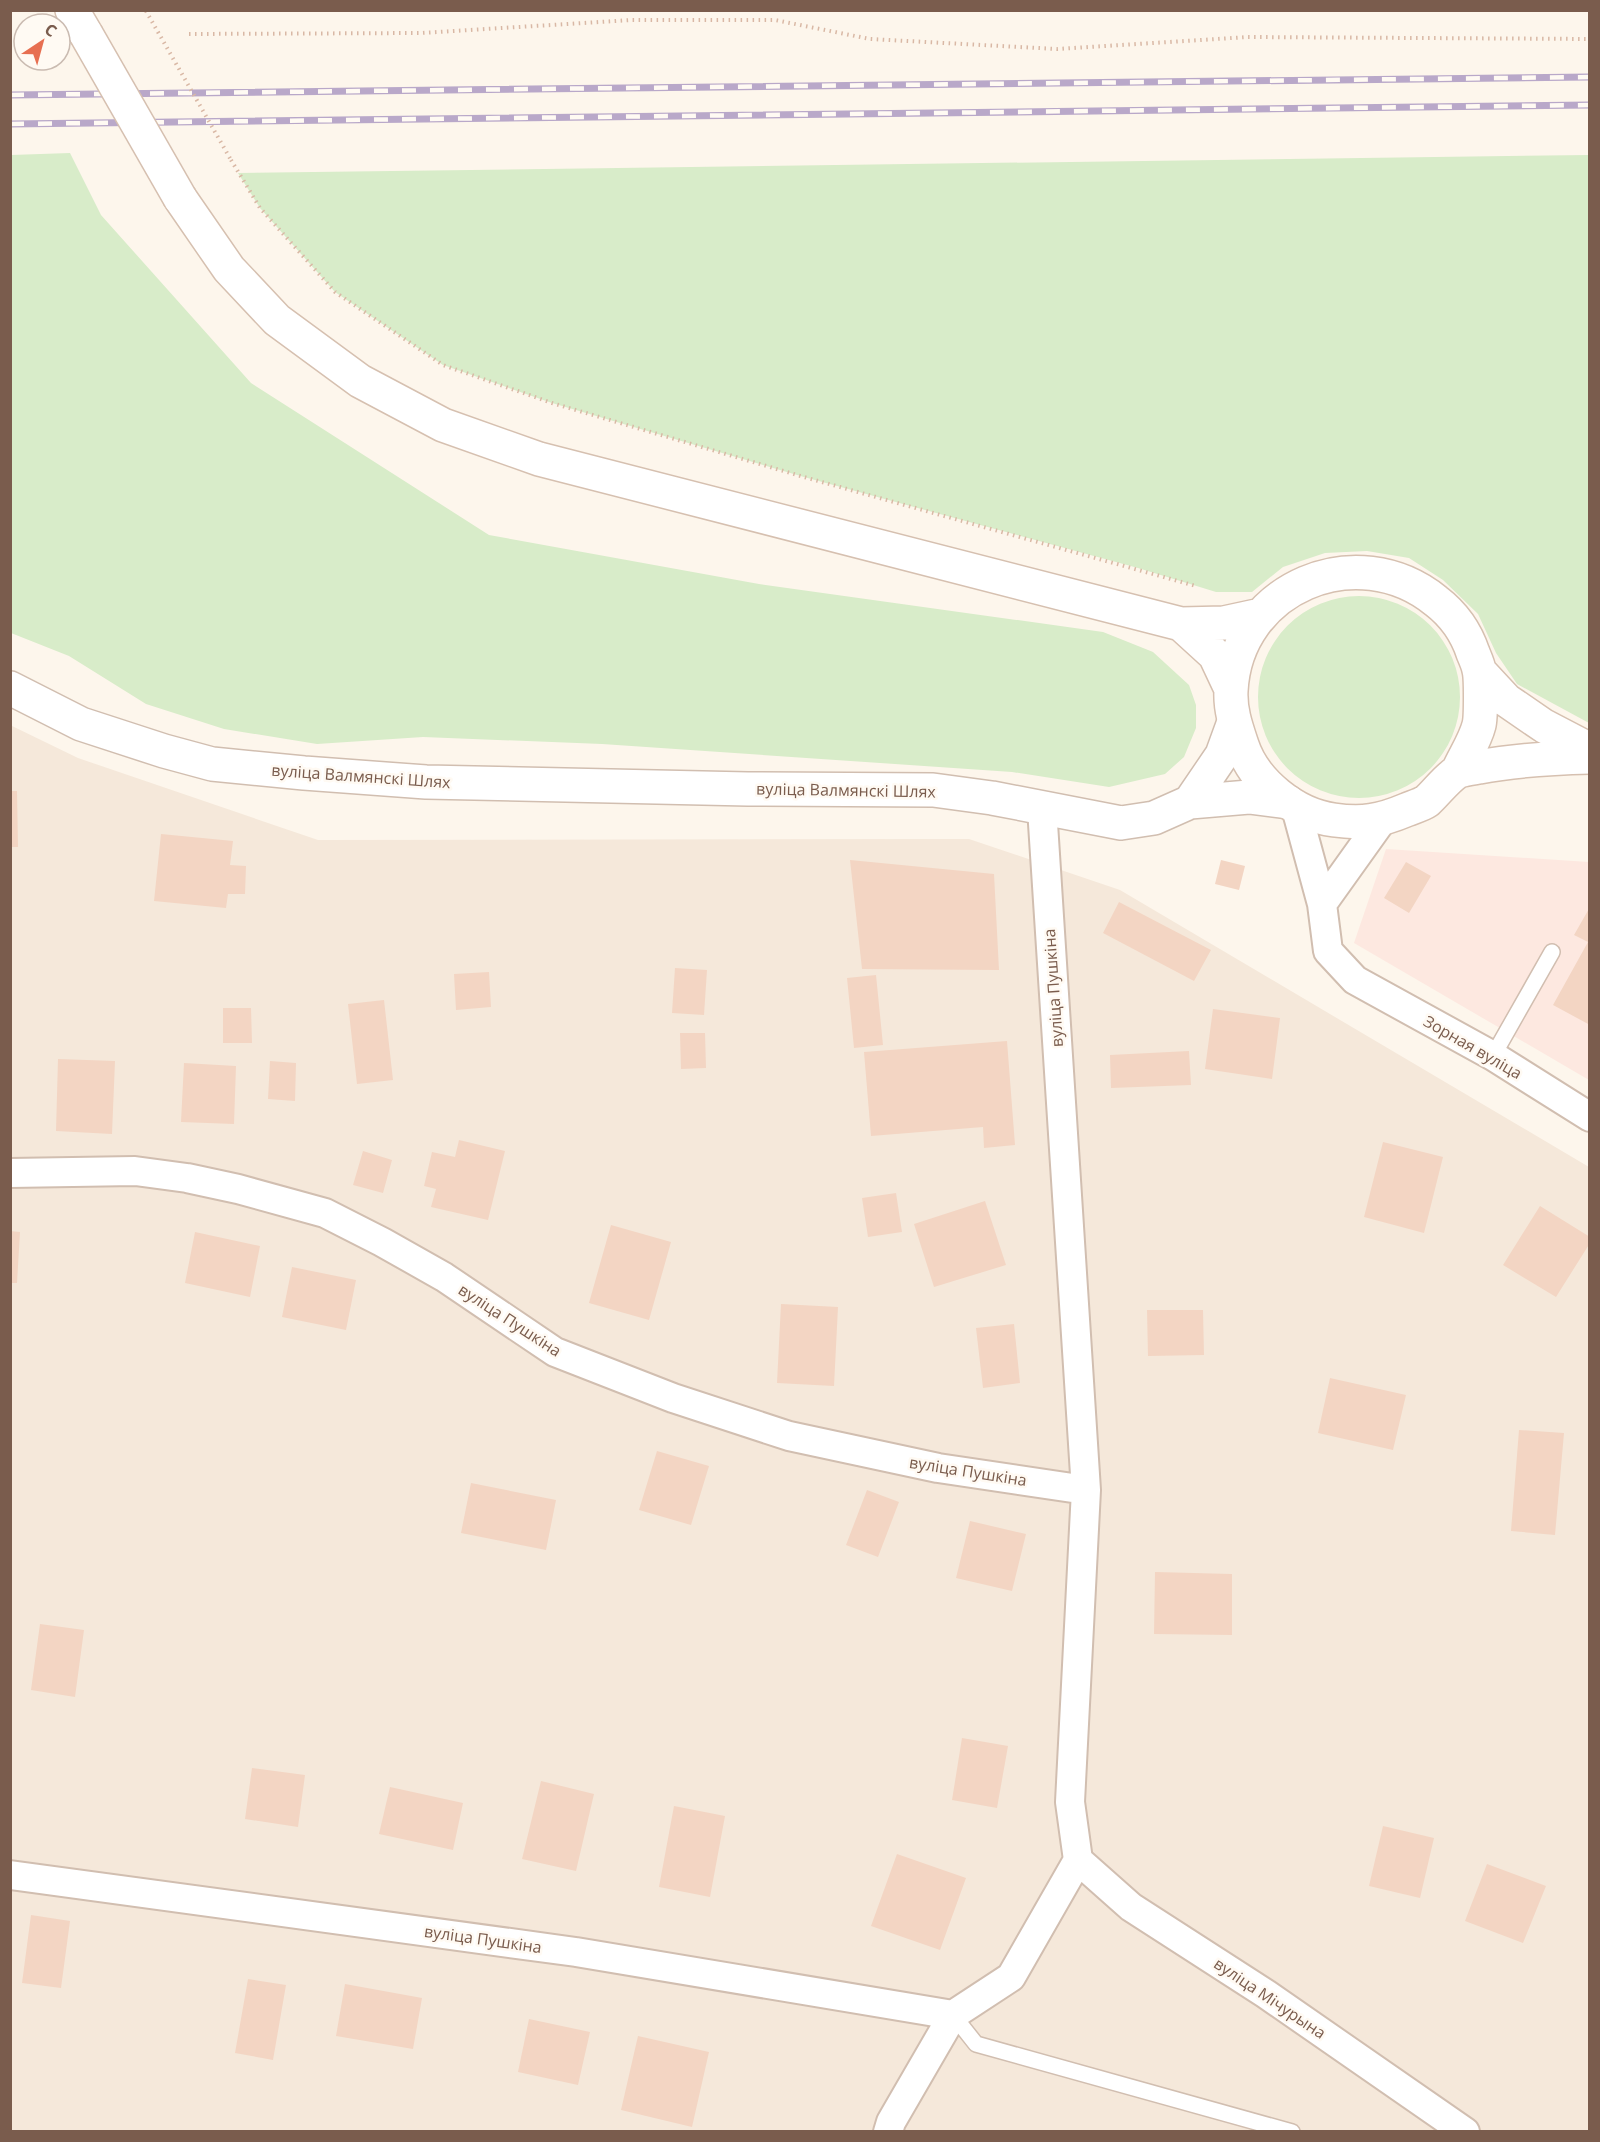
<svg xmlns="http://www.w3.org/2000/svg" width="1600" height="2142" viewBox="0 0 1600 2142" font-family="'Open Sans',sans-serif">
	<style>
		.residential { fill: #f5e8da }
		.commercial { fill: #fde8e0 }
		.green { fill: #d8ecc9 }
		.building { fill: #f3d5c3 }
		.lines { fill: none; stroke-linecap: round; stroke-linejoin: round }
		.service-casing { stroke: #d1beb0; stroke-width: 18 }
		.minor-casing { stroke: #d1beb0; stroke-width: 32 }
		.tertiary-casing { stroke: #d1beb0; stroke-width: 36 }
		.secondary-casing { stroke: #d6c0b0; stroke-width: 36 }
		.path { stroke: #d9b8a5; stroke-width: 4; stroke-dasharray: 1.5 4.5; stroke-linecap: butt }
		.service { stroke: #fff; stroke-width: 15 }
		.minor { stroke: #fff; stroke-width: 28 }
		.tertiary { stroke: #fff; stroke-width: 33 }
		.secondary { stroke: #fff; stroke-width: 33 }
		.rail-casing { stroke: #b9a8c9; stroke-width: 7 }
		.rail { stroke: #fffaf3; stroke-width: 4.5; stroke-dasharray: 14; stroke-linecap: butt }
		.secondary-bridge-casing { stroke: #d6c0b0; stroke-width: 36; stroke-linecap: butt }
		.path-bridge { stroke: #d9b8a5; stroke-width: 4; stroke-dasharray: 1.5 4.5; stroke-linecap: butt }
		.secondary-bridge { stroke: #fff; stroke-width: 33 }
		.labels { text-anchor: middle; stroke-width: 5; stroke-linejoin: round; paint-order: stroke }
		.street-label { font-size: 16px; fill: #7a5c4d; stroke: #fffaf3 }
	</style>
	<rect width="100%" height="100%" fill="#fdf6ec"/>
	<path class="residential" d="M10,725L78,758L318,840L969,839L1120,890L1589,1167V2131H11Z"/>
	<path class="commercial" d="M1386,849L1589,862V1080L1354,943Z"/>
	<path class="green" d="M70,153L101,215L251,383L489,535L759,584L1103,632L1153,652L1189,685L1196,705V728L1184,757L1165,774L1109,787L1012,772L602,744L423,737L317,744L224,729L146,704L69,656L11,633V155Z
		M1589,155V723L1517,684L1496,653L1478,614L1443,580L1409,558L1367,551L1325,553L1283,567L1252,592H1216L1138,568L804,477L552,403L443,365L335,292L260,208L238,173Z
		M1258 697a101 101 0 1 1 202 0a101 101 0 1 1-202 0Z"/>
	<path class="building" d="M10,791H17L18,847H10Z
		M161,834L233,841L230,865L246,866L245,894H228L226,908L154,901Z
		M850,860L994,874L999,970L862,969Z
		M1221,860L1245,866L1239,890L1215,884Z
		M1406,862L1431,876L1409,913L1384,898Z
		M1119,902L1211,950L1194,981L1103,933Z
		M1590,907V1025L1553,1005L1588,942L1574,935Z
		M675,968L707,970L704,1015L672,1013Z
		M489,972L491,1007L456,1010L454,974Z
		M876,975L883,1045L854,1048L847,978Z
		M384,1000L393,1080L357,1084L348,1004Z
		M223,1008H251L252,1043H223Z
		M1213,1009L1280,1018L1272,1079L1205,1069Z
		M680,1033H705L706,1068L681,1069Z
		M1007,1041L1015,1145L984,1148L983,1127L871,1136L864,1052Z
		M1189,1051L1191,1085L1111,1088L1110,1055Z
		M58,1059L115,1061L112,1134L56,1131Z
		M270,1061L296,1063L295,1101L268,1099Z
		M184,1063L236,1066L234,1124L181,1122Z
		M459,1140L505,1151L488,1220L431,1207L436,1189L424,1186L432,1152L455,1157Z
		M1383,1142L1443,1157L1424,1233L1364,1217Z
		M363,1151L392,1160L383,1193L353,1185Z
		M896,1193L902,1232L868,1237L862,1198Z
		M985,1201L1006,1265L934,1287L914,1224Z
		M1540,1206L1590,1237V1243L1556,1297L1503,1265Z
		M611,1225L671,1242L649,1320L589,1303Z
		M10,1231L20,1232L17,1283H10Z
		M195,1232L260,1246L250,1297L185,1283Z
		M292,1267L356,1280L346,1330L282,1317Z
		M781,1304L838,1307L834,1386L777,1383Z
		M1147,1310H1203L1204,1355L1148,1356Z
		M1014,1324L1020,1383L983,1388L976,1328Z
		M1330,1378L1406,1395L1393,1450L1318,1433Z
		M1519,1430L1564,1433L1555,1535L1511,1531Z
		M657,1451L709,1466L691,1525L639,1510Z
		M471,1483L556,1500L546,1550L461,1533Z
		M867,1490L899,1502L878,1557L846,1545Z
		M970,1521L1026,1534L1012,1591L956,1578Z
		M1155,1572L1232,1574V1635L1154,1634Z
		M40,1624L84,1630L75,1697L31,1690Z
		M962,1738L1008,1746L997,1808L952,1800Z
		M252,1768L305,1775L298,1827L245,1819Z
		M541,1781L594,1794L576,1871L522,1859Z
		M390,1787L463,1803L453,1850L379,1834Z
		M674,1806L725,1816L710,1897L659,1887Z
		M1383,1826L1434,1838L1420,1898L1369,1886Z
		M897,1854L966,1878L940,1950L871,1926Z
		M1487,1864L1546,1886L1523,1943L1465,1921Z
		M31,1915L70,1921L61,1988L22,1983Z
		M248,1979L286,1985L273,2060L235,2053Z
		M345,1984L422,1998L413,2049L336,2036Z
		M529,2019L590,2032L578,2085L518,2072Z
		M638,2036L709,2052L692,2127L621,2110Z"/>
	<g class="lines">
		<g class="service-casing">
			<path id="service" d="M1493,1056L1552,952
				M953,2015L976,2044L1292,2132"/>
		</g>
		<g class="minor-casing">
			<path id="minor" d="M1296,808L1322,904L1328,951L1355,980L1493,1056L1590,1117
				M1322,904L1382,820
				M10,1173L135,1171L187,1178L238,1189L325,1213L382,1242L444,1277L555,1352L673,1398L789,1436L938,1468L1086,1490
				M1078,1860L1131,1907L1266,1994L1465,2132
				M10,1875L576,1952L953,2015
				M888,2132L891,2122L953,2015L1011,1977L1078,1860L1070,1802L1086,1490L1042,808"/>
		</g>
		<g class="tertiary-casing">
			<path id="tertiary" d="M10,688L81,724L164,751L212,764L304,773L426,782L748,789L933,790L992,798L1121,823L1154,818L1190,802L1249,797L1288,802
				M1190,802L1222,755L1234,722"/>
		</g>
		<g class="secondary-casing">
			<path id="secondary" d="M72,10L86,34
				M180,198L229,269L277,320L360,381L443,425L539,459L1181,624L1224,623L1261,615
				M1181,624L1215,655L1231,689
				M1480,672L1506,700L1544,726L1590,750
				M1458,771C1464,757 1475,741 1479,725C1481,717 1481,678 1479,670C1478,664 1475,658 1473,653C1466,632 1453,614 1436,601C1357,537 1236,587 1231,691C1230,710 1236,727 1242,745C1254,782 1295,815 1334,820C1362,824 1380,821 1406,810C1413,807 1421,805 1427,801C1437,792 1446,779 1457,772C1463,769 1473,768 1479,767C1515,760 1553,758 1590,757"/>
		</g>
		<path class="path" d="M146,10V11
			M189,34L421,33L632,20H775L870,39L1057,49L1248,37L1590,39
			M231,160L260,208L335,292L443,365L552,403L804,477L1196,586"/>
		<use href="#service" class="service"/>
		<use href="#minor" class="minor"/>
		<use href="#tertiary" class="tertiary"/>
		<use href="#secondary" class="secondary"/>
		<g class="rail-casing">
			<path id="rail" d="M10,95L1590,77
				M10,124L1590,105"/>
		</g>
		<use href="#rail" class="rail"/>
		<g class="secondary-bridge-casing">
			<path id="secondary-bridge" d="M86,34L180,198"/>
		</g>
		<path class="path-bridge" d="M146,11L231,160"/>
		<use href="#secondary-bridge" class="secondary-bridge"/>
	</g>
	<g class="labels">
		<g class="street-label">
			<text transform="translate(361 776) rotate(4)" y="6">вуліца Валмянскі Шлях</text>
			<text transform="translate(846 790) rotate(1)" y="6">вуліца Валмянскі Шлях</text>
			<text transform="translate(1053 988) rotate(-94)" y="6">вуліца Пушкіна</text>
			<text transform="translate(1473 1047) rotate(30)" y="6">Зорная вуліца</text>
			<text transform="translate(510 1320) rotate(33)" y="6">вуліца Пушкіна</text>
			<text transform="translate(968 1471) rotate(9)" y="6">вуліца Пушкіна</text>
			<text transform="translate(483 1939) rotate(8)" y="6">вуліца Пушкіна</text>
			<text transform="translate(1270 1998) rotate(34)" y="6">вуліца Мічурына</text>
		</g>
	</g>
	<rect width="1600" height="2142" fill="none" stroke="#7a5c4d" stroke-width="24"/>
	<g transform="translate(42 42) rotate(36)"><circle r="28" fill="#fffaf3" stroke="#cabbb1" stroke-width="1.5"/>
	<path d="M0-4.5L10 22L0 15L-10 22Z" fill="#e76f51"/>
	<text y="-9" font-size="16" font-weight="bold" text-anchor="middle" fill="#7a5c4d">С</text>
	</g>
</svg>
